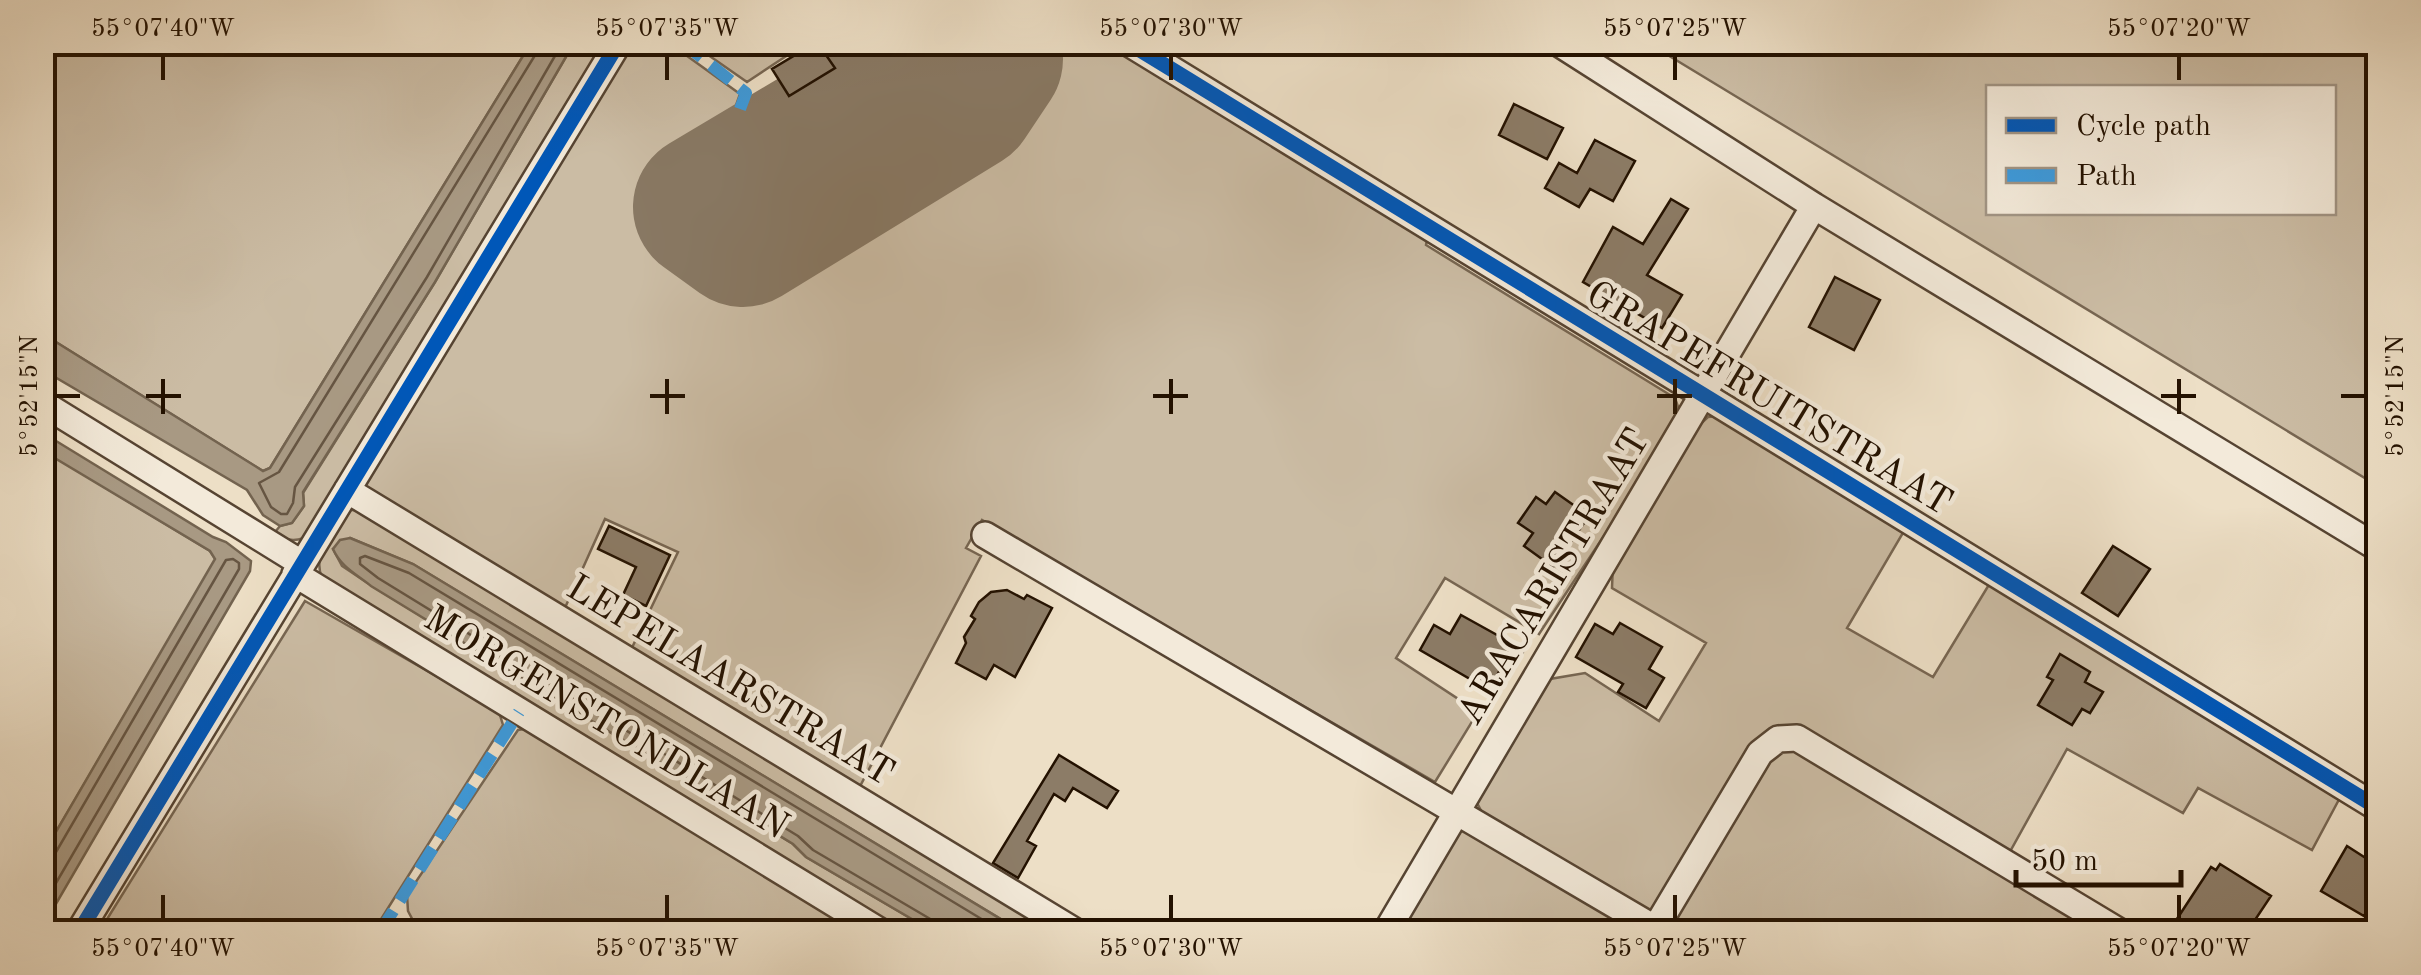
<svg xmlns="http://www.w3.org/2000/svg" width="2421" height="975" viewBox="0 0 2421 975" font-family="'Old Standard TT',serif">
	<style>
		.green { fill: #cbbca4; stroke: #776652; stroke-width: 2.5; fill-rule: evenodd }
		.water { fill: #a89983; stroke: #73634f; stroke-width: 2.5 }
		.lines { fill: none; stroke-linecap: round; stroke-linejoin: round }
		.shore { stroke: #665542; stroke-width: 2.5 }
		.runway { stroke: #887863; stroke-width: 148 }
		.building { fill: #8c7c67; stroke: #231100; stroke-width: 2.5 }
		.street-casing { stroke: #564432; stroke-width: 30 }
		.street { stroke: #f3eada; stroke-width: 25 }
		.quiet { stroke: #3c9adc; stroke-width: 12; stroke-dasharray: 25 12; stroke-linecap: butt }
		.cycleway-casing { stroke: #f3eada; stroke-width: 21 }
		.cycleway { stroke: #0057b8; stroke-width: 15 }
		.ticks { fill: none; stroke: #231100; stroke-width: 4 }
		.labels { text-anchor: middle; stroke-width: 9; stroke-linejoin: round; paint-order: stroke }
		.street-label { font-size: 38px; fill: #231100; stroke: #f3eada }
		.neatline { fill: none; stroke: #231100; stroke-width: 4 }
		.ticks-label { font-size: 25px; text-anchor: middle; fill: #231100 }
	</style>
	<rect width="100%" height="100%" fill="#eddfc6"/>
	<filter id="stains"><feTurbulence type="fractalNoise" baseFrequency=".002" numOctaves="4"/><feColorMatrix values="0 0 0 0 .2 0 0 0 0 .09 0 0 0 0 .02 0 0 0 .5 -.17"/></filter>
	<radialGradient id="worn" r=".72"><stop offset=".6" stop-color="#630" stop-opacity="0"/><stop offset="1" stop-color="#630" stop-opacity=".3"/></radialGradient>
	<path class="green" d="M627,42L669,43L740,94L734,111L783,156L698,206L744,237L967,101L997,56L981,43H1111L1428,235L1426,245L1675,398L1682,418L1539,634L1445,578L1396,658L1478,712L1435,782L982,520L966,548L981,556L857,792L628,656L678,552L605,519L564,610L364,493V478Z
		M42,43H531L270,468L263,471L43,334Z
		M574,43H611L304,538C292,542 285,540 275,532L280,526L292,523L304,506L303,493L435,282Z
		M691,43H806L747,82Z
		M889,43H971L926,71Z
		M1648,43H2378V486ZM1988,88H2334V212H1988Z
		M1725,415L1907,526L1847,628L1933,677L1993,578L2343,792L2312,850L2198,788L2183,813L2067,749L2007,857L1797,728L1767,731L1756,741L1651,920L1486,820L1476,801L1550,679L1585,673L1659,721L1706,643L1612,588L1613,563L1695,429L1708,417Z
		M43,450L210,551L216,560L43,854Z
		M351,510H362L1060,932H1022L413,564L350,538L333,549L342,566L372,586L793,844L806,857L934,932H893L322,578C312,556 333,523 351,510Z
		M305,601L499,712L503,725L373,932H99Z
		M531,728L868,932L418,930L408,911L407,895L518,730Z
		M1794,746L2102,932H1676L1664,925L1763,756Z
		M1461,831L1477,832L1643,932H1395L1450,840Z"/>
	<path class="water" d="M531,43H574L435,282L303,492L304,506L292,523L280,526L263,515L247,490L43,370V334L263,471L270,468Z
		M43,433L213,537L226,542L251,561L250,571L43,926V854L215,559L210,551L43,451Z
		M350,538L413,564L1022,932H934L806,857L793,844L371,586C356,574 341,567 333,549L340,540Z"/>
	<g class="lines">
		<path class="shore" d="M539,42L537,52L279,472L259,483L271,507L281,514H287L293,503L295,487L427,277L563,42
			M42,858L56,852L226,560L233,559L239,563V569L42,907
			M937,932L932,920L813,850L798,836L378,578L360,564V558L365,556L409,573L1003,932"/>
		<path class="runway" d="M976,47L989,59L963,98L743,233L707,207Z"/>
	</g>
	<path class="building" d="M817,42L835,68L789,96L772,69Z
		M1514,104L1563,128L1547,159L1499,135Z
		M1595,140L1635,161L1613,201L1590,189L1579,207L1545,188L1559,163L1577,173Z
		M1671,199L1688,209L1647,275L1682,295L1662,328L1583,282L1613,227L1643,244Z
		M1835,277L1880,300L1854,350L1809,327Z
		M1555,492L1589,516L1553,567L1524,546L1533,533L1518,523L1536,497L1546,504Z
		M609,526L670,555L646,606L623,595L636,567L598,549Z
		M2113,546L2150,569L2118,616L2082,593Z
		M1007,590L1024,599L1027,595L1052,608L1015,677L994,665L986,679L956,663L966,643L964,637L975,619L971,616L979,602L991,592Z
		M1461,615L1524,650L1511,673L1501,668L1489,690L1420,650L1434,625L1450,634Z
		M1620,623L1662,647L1649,669L1664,678L1646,708L1618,692L1623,684L1576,657L1595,624L1613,634Z
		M2060,654L2090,672L2085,682L2103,692L2090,713L2082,709L2072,725L2038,705L2053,680L2047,677Z
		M1059,755L1118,791L1107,808L1073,788L1065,801L1054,794L1027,841L1036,846L1018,878L993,863Z
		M2347,846L2378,866V891L2364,916L2321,891Z
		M2220,864L2271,896L2247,932H2223L2209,923L2203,932H2184L2173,925L2211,867L2216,870Z"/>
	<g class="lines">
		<g class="street-casing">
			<path id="street" d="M1127,42L2378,808
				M1557,42L1814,206L2378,548
				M42,403L301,563
				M347,490L1076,932
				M985,535L1661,932
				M295,574L881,932
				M1655,929L1760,753L1778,739L1797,738L2120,932
				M79,932L619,42
				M1386,932L1814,206"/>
		</g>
		<use href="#street" class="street"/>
		<path class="quiet" d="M682,42L746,93L740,109
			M387,920L410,932
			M380,932L519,712"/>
		<g class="cycleway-casing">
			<path id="cycleway" d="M1127,42L2378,808
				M79,932L619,42"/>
		</g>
		<use href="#cycleway" class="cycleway"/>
	</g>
	<path class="ticks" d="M163,55V80M667,55V80M1171,55V80M1675,55V80M2179,55V80M163,379V414M667,379V414M1171,379V414M1675,379V414M2179,379V414M55,396H80M146,396H181M650,396H685M1153,396H1188M1657,396H1692M2161,396H2196M2341,396H2366M163,895V920M667,895V920M1171,895V920M1675,895V920M2179,895V920"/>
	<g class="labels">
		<g class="street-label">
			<text transform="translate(1770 397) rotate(31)" y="13">GRAPEFRUITSTRAAT</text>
			<text transform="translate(1552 576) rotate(-59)" y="13">ARACARISTRAAT</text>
			<text transform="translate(731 679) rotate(31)" y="13">LEPELAARSTRAAT</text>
			<text transform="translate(607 721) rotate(31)" y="13">MORGENSTONDLAAN</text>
		</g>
	</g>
	<rect width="2421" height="975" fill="none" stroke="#eddfc6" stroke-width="110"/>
	<rect x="1986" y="85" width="350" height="130" fill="#f3eada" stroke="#a09383" stroke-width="2.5"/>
	<rect x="2006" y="118" width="50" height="15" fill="#0057b8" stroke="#a09383" stroke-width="2.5"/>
	<text x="2076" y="135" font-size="30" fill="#231100">Cycle path</text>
	<rect x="2006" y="168" width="50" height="15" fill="#3c9adc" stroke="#a09383" stroke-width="2.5"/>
	<text x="2076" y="185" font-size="30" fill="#231100">Path</text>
	<path d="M2016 870v15h165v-15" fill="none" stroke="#231100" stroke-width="5"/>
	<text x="2031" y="870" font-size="30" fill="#231100" stroke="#f3eada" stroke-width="8" paint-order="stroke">50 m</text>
	<rect x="55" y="55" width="2311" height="865" class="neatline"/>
	<g class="ticks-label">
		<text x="163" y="36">55°07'40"W</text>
		<text x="667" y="36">55°07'35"W</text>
		<text x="1171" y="36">55°07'30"W</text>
		<text x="1675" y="36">55°07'25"W</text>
		<text x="2179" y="36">55°07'20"W</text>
		<text transform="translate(28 396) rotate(-90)" y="9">5°52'15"N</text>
		<text transform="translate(2394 396) rotate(-90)" y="9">5°52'15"N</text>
		<text x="163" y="956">55°07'40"W</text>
		<text x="667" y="956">55°07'35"W</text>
		<text x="1171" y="956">55°07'30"W</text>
		<text x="1675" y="956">55°07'25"W</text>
		<text x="2179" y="956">55°07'20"W</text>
	</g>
	<rect width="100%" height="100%" filter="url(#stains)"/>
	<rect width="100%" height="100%" fill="url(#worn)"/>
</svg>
